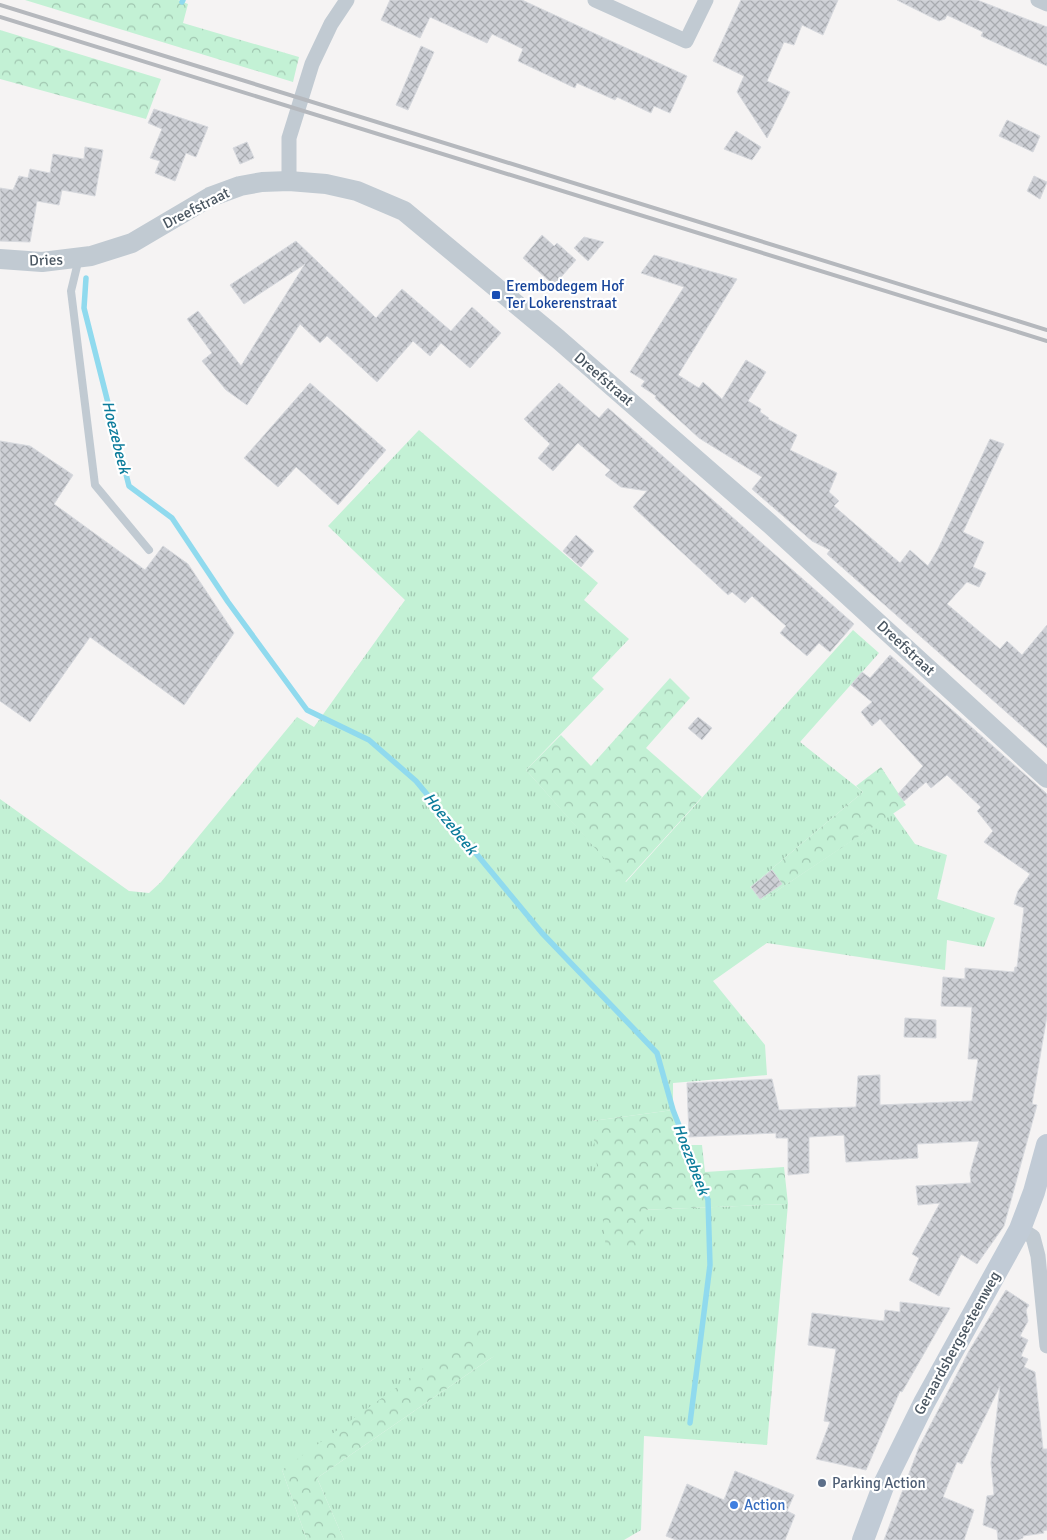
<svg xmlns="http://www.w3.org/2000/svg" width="1047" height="1540" viewBox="0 0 1047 1540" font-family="Signika,sans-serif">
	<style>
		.grass { fill: url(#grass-tufts) }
		.forest { fill: url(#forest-crowns) }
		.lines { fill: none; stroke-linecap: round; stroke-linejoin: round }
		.stream { stroke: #90daee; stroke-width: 5.5 }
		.building { fill: url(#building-cross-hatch); stroke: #d7d9de }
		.service { stroke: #c1cad2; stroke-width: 8 }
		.minor { stroke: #c1cad2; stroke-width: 15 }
		.tertiary { stroke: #c1cad2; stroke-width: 20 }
		.secondary { stroke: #c1cbd6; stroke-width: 22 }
		.rail { stroke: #b5b8bd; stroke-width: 4 }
		.transit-dot { fill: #1a4fb4; stroke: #fff; stroke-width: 2 }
		.service-dot { fill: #5c6f8a; stroke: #fff; stroke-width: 2 }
		.shop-dot { fill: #3f7fe0; stroke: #fff; stroke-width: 2 }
		.labels { text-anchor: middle; stroke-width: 4.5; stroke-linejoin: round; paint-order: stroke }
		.street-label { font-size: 15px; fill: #4a5661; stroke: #fff }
		.transit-label { font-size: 15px; fill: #164399; stroke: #fff; text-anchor: start }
		.service-label { font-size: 15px; fill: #4e5e75; stroke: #fff; text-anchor: start }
		.shop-label { font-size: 15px; fill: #366cbe; stroke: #fff; text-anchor: start }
		.water-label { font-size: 16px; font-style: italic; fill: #0c7c9b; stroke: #fff }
	</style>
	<defs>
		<pattern id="grass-tufts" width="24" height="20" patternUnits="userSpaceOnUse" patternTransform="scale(1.25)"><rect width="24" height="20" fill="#c3f1d5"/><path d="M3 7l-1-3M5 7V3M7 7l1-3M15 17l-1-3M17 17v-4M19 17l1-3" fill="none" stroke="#a0c6b0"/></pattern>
		<pattern id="forest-crowns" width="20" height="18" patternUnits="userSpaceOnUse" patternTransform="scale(1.25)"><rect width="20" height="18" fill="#c3f1d5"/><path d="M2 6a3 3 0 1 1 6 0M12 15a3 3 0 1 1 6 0" fill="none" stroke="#a0c6b0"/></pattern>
		<pattern id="building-cross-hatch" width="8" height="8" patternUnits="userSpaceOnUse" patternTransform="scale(1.25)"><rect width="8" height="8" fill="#cdcfd5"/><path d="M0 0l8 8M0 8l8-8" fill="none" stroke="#a8abb0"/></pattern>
	</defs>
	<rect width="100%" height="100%" fill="#f5f3f3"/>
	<path class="grass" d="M419,430L598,583L584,600L629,639L592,678L604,689L526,770L626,882L853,630L879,653L800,742L863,792L750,887L763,900L893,813L915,844L947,855L937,899L995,918L984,947L947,940L945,970L767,943L713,981L765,1045L767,1075L673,1083V1110L592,1121L640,1210L788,1204L767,1445L644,1436L641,1530L624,1540H344L317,1478L494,1356L282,1470L307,1540H0V799L129,891L149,893L161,882L297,717L314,727L405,600L328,526Z"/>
	<path class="forest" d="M25,0H178L188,4L183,23L299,57L293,82Z
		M0,30L161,79L146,119L0,79Z
		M670,678L690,698L646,748L702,797L625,882L526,770L561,735L591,766Z
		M881,767L906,805L763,900L750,887L863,792L856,786Z
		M673,1110L680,1145H702L705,1172L784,1167L788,1204L641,1210L645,1246L606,1249L592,1121Z
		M479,1328L494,1356L317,1478L344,1540H307L282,1470Z"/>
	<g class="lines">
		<path class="stream" d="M182,2L183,0
			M86,278L84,308L129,486L172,518L228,602L307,710L369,740L416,781L542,933L657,1053L673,1110L708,1200L710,1265L690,1423"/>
	</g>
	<path class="building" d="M390,0H522L687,76L670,113L654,106L651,113L617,97L615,100L577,83L575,88L518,61L523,49L492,34L487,43L430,17L420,38L381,20Z
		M741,0H838L823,35L802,25L794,45L784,42L767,81L790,92L767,138L737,92L744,76L713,61Z
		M897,0H977L1047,27V66L981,36L983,32L947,15L945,19L939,21Z
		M421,46L434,52L408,110L396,105Z
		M154,109L208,127L196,157L186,153L175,181L155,173L160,161L150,158L162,129L148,123Z
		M1007,120L1040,136L1033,152L999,136Z
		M736,131L761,147L752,160L724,149Z
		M247,142L254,158L240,164L233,148Z
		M85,147L103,150L95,196L62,190L59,205L37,201L30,242L0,241V188L13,190L19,176L28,178L30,169L50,173L53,154L84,159Z
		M1034,176L1047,182L1040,199L1027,191Z
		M542,235L554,246L557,243L576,260L554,285L523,258Z
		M584,237L604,242L588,261L574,248Z
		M296,241L376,318L402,289L451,331L472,307L501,333L470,368L441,343L430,356L413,341L377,382L327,336L320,343L300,324L247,405L226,390L202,361L212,353L187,319L198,311L241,366L305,264L244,304L230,285Z
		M654,255L737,279L678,375L699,388L703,382L722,399L746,360L766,372L748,401L761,409L760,412L769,418L768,419L797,435L790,450L837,473L829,492L839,501L834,506L900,563L910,550L928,566L938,549L990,439L1004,444L963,532L984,542L973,567L986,573L979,587L967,582L947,604L1000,649L1007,641L1022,655L1047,625V748L827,554L830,550L812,541L752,489L762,477L699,438L655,398L656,396L641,386L645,381L630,372L684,287L641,273Z
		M310,383L386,450L338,505L296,467L278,487L244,458Z
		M559,383L599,418L608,408L854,624L830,652L819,643L807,656L780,633L786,626L752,596L745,603L732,592L728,595L633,507L647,491L621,487L605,475L610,470L578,443L553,471L538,458L550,444L524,419Z
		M0,441L30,446L73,475L54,504L145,570L163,546L188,564L234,633L184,705L90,637L30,722L0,701Z
		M576,535L594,551L581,567L563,551Z
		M890,655L1047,794V1016L1032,1104L1037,1105L1004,1226L977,1264L961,1254L939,1296L909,1280L919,1258L912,1254L940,1203L918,1205L916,1186L971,1183L970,1173L979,1141L917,1144L918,1158L846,1162L844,1135L809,1137V1173L788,1175V1138H776V1133L689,1137L687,1083L772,1079L779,1110L856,1107L858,1076L880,1075V1105L972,1101L978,1059H968L972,1007L941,1006L943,977L965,979V968L1014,972L1015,967H1017L1024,908L1014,904L1018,891L1030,874L984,842L993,831L977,811L981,807L947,775L931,788L926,782L904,801L898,794L923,766L880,719L872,726L861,712L872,702L851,685L862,672L870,678Z
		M698,717L712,728L702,740L688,728Z
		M772,870L782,884L760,899L751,887Z
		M905,1018L936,1020V1038L904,1037Z
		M1006,1290L1029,1305L1026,1310L1028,1321L1020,1336L1028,1340L1021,1356L1028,1359L1024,1367L1035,1372L1043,1449H1047V1530L1043,1531L1044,1533L1023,1536V1538L1018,1540H998L997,1530L983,1525L987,1496L994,1495L991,1463L1000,1386L962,1464L957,1462L943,1497L974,1510L964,1540H884L919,1447L969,1351Z
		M900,1302L950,1308L902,1392L900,1391L866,1470L816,1459L830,1422L824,1421L836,1349L808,1345L812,1313L884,1321L885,1310L900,1312Z
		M735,1471L794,1495L787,1511L795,1515L785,1540H676L666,1536L687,1484L724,1500Z"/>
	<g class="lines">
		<path class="service" d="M79,258L71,291L95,485L149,550"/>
		<path class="minor" d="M595,0L686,41L706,0
			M1038,0L1047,4
			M289,181V138L312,64L331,24L347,0
			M1020,1229L1033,1237L1038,1256L1047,1346"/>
		<path class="tertiary" d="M0,259L42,262L91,256L132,243L210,197L240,186L262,182L289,181L326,184L357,191L404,211L558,339L770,524L1047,778"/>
		<path class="secondary" d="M863,1540L884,1484L924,1403L1020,1229L1034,1192L1047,1145"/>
		<path class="rail" d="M0,5L1047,330
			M0,17L1047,341"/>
	</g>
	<rect class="transit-dot" x="491" y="290" width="10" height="10" rx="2.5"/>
	<circle class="service-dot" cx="822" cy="1483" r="5"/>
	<circle class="shop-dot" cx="734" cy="1505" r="5"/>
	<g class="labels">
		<g class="street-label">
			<text transform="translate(196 208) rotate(-27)" y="5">Dreefstraat</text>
			<text transform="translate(46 260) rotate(-2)" y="5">Dries</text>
			<text transform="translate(604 379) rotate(41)" y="5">Dreefstraat</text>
			<text transform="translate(906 648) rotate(43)" y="5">Dreefstraat</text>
			<text transform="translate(957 1343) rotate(-61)" y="5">Geraardsbergsesteenweg</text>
		</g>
		<g class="transit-label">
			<text x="506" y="291">Erembodegem Hof<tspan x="506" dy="17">Ter Lokerenstraat</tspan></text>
		</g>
		<g class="service-label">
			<text x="832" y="1488">Parking Action</text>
		</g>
		<g class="shop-label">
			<text x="744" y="1510">Action</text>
		</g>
		<g class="water-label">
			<text transform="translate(117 437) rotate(76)" y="6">Hoezebeek</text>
			<text transform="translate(451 823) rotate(51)" y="6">Hoezebeek</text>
			<text transform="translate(692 1159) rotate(69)" y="6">Hoezebeek</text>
		</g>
	</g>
</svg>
